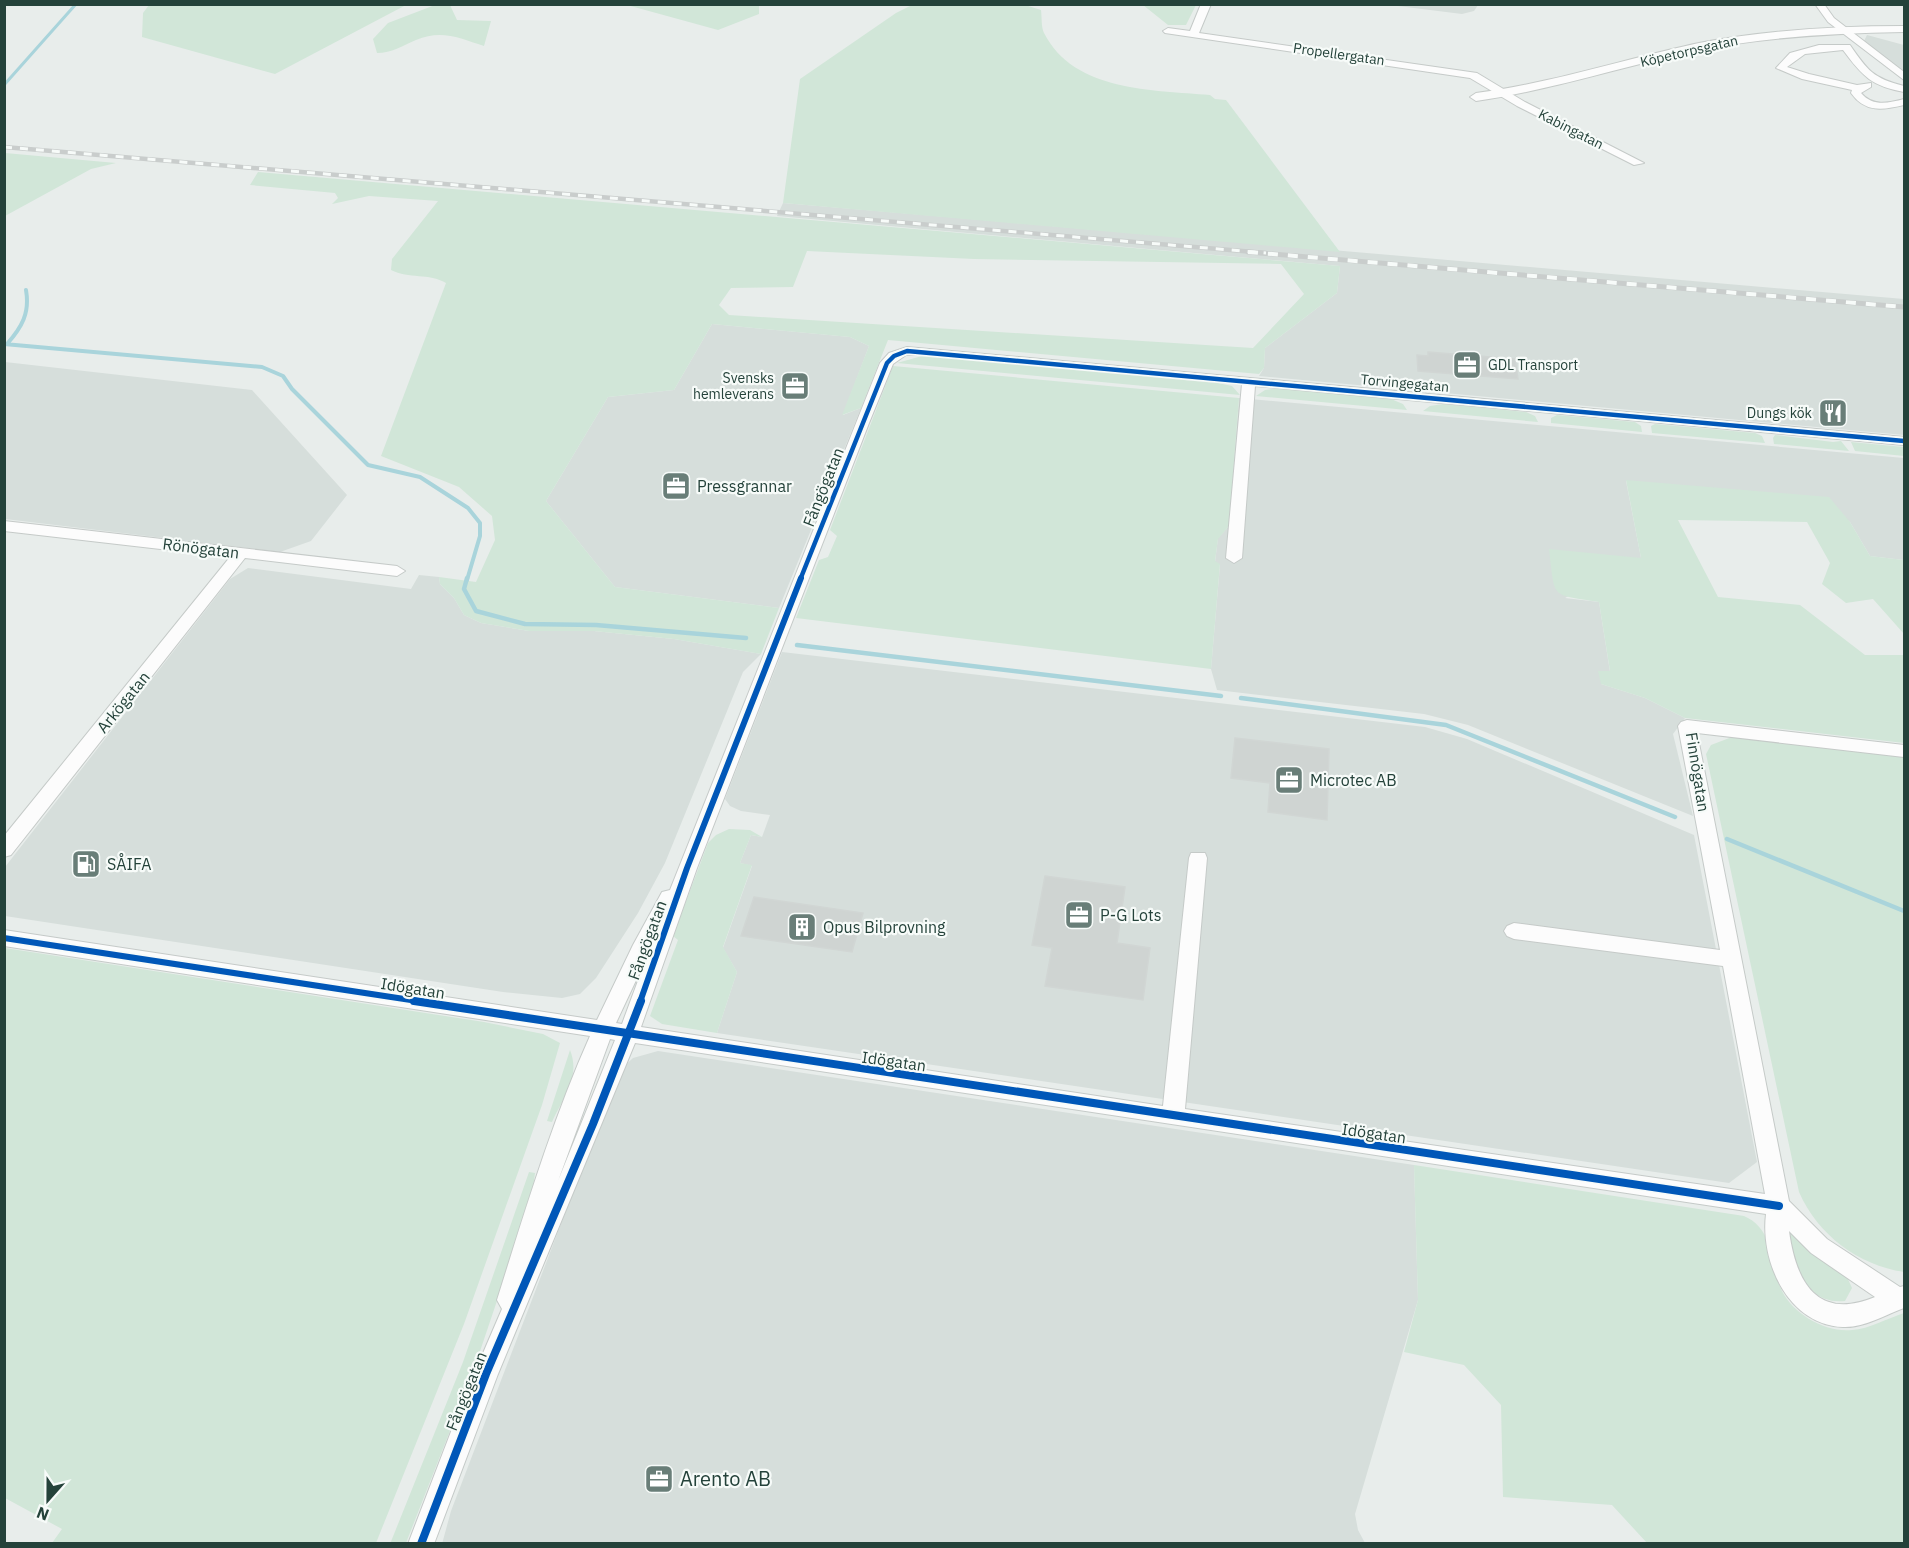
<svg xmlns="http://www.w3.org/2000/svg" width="1909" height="1548" viewBox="0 0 1909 1548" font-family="'IBM Plex Sans',sans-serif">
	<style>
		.built { fill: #d6dedb }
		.green { fill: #d1e6d8; fill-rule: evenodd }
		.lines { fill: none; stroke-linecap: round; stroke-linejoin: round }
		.stream-far2 { stroke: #a9d4db; stroke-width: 3 }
		.stream-far1 { stroke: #a9d4db; stroke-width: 4 }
		.stream { stroke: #a9d4db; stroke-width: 4.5 }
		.building { fill: #cfd4d2; stroke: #d1d6d4; stroke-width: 1.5 }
		.minor-casing { stroke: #c5cac8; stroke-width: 2 }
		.tertiary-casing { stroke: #c5cac8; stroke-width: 2 }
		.minor { fill: #fcfcfc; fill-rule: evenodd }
		.tertiary { fill: #fcfcfc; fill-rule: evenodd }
		.rail-far1-casing { stroke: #c9cdcc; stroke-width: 4.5 }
		.rail-casing { stroke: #c9cdcc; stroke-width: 5 }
		.rail-far1 { stroke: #f7fbf9; stroke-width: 3; stroke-dasharray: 8; stroke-linecap: butt }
		.rail { stroke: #f7fbf9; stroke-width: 4; stroke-dasharray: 10; stroke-linecap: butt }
		.cycleway-far2-casing { stroke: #f7fbf9; stroke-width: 8 }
		.cycleway-far1-casing { stroke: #f7fbf9; stroke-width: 10 }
		.cycleway-casing { stroke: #f7fbf9; stroke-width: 11 }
		.cycleway-far2 { stroke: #0057b8; stroke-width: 4.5 }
		.cycleway-far1 { stroke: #0057b8; stroke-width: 6 }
		.cycleway { stroke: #0057b8; stroke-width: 8 }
		.labels { text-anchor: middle; stroke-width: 4.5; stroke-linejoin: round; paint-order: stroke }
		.far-street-label { font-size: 14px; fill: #24423a; stroke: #f7fbf9 }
		.far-poi-label { font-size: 14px; fill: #24423a; stroke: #f7fbf9; text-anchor: end }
		.poi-label { font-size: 16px; fill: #24423a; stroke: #f7fbf9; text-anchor: start }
		.street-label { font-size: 16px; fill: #24423a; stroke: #f7fbf9 }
		.near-poi-label { font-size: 20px; fill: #24423a; stroke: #f7fbf9; text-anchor: start }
	</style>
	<rect width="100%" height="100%" fill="#e8edeb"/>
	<path class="built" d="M1390,5L1478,4V5L1474,11L1462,14Z
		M1867,35L1904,45V72L1864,41Z
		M783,203L1904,299V435L1259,376L1264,368L1265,348L1337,293L1340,266L777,216Z
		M712,324L850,337L869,346L843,415L861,408L779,608L615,587L546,501L608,397L674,390Z
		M5,362L252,390L347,495L311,541L280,552L5,519Z
		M1239,398L1904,458V560L1870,556L1850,522L1626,481L1641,558L1565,598L1599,602L1610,672L1601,684L1645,698L1685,718L1673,734L1693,816L1468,725L1424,714L1217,690L1211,669L1220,565L1215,562L1218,538L1229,526Z
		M248,568L411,589L419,575L439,577L440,584L454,598L464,615L481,623L529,631H594L674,639L761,654L743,672L665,863L638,913L596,978L580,994L562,998L503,992L5,916V867L230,579Z
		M782,652L1425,727L1467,739L1694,835L1757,1162L1729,1183L717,1033L737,972L723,948L752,866L740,863L751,835L762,837L770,815L741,811L730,806L725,799Z
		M658,1051L1414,1165L1418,1300L1355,1514L1358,1530L1365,1543L442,1544L451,1511L620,1070L633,1058Z"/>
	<path class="green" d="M914,4L1025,5L1041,10C1042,17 1041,27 1044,33C1074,92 1153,90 1210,95L1215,99L1226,100L1340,252L783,203L800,79L896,13Z
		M149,5V4L406,5L275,74L142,37L143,13Z
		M435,5H450L457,20L491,21L484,46C460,38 441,29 416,40C402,46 392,53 377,53L373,39L388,23Z
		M627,5H759V14L718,30Z
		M1143,5H1196L1186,25H1168Z
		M5,153L116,163L91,169L5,216Z
		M258,172L1340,266L1337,293L1265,348L1264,368L1259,374L888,340L861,408L842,415L869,346L850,337L712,324L674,390L608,397L546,501L615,587L779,608L761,654L674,639L594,631H529L481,623L464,615L454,598L440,584L439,577L476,582L495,540L492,516L459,487L381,456L446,283C429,273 409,279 391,270L392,259L438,201L369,196L332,204L338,198L335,193L250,185ZM807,251L974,259L1281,264L1304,294L1253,348L729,315L719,305L731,288L793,287Z
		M922,356L1218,383L1232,386L1240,395L897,363Z
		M893,366L1239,398L1229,526L1218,539L1215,561L1220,564L1211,669L796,618L819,560L828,557L837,536L830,530Z
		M1278,388L1391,399L1403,404L1407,410L1256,396L1265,390Z
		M1443,404L1526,412L1535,416L1538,422L1423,411L1430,406Z
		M1557,415L1635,422L1641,426L1642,432L1551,423V418Z
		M1655,424L1755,433L1762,436L1765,443L1652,433L1651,426Z
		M1775,435L1833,442L1841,441L1849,451L1774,444L1773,438Z
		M1851,442L1904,447V456L1855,451Z
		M1626,480L1829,497L1850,522L1870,556L1904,560V634L1873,599L1846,603L1822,584L1830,563L1807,522L1678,520L1718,597L1800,605L1865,655H1904V743L1685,718L1645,698L1601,684L1598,671H1610L1599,602C1550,594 1555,600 1549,549L1641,558Z
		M1732,737L1904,756V1272C1858,1265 1818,1235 1799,1192L1706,754L1711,745Z
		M729,829L750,830L762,837L751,835L740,863L752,865L723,947L737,972L717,1033L662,1024L650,1016L678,940L673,936L708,843L716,835Z
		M5,948L484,1022L543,1034L560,1043L542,1105L464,1324L376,1543H52L62,1529L5,1498Z
		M570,1050C581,1077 563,1098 552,1122L547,1121Z
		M1414,1165L1744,1216C1776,1230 1768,1264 1782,1291C1793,1314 1826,1333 1852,1330C1869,1329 1888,1318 1904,1313V1543H1647L1612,1505L1503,1497L1501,1405L1464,1365L1404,1352L1418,1300Z
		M529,1172L535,1173L532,1197L473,1372L406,1543L390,1544L463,1362Z
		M1788,1226L1847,1277L1852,1288L1845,1301C1803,1305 1796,1263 1787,1232Z"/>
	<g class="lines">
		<path class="stream-far2" d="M4,85L76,4"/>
		<path class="stream-far1" d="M4,344L262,367L283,376L292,389L368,465L420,477L468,508L480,523V536L467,580
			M7,344C22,327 30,313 26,290"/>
		<path class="stream" d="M467,578L464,589L476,611L525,624L596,625L746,638
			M797,645L1221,696
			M1241,698L1446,725L1675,817
			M1727,839L1904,911"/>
	</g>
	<path class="building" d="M1428,352L1515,359L1518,379L1418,371L1417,355L1428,356Z
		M1235,738L1329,749L1327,820L1268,812L1270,783L1231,778Z
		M1045,876L1125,887L1117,943L1150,948L1143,1000L1045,986L1052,948L1032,945Z
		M754,897L863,913L852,952L741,936Z"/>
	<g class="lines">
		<g class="minor-casing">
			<path id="minor" d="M1201,4H1211L1199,33L1477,73L1525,102L1644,163L1634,165L1517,106L1470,78L1165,33L1163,31L1168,28L1190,31Z
				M1815,4H1824L1834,18L1904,72V80L1828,22Z
				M1819,45H1850C1868,71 1873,78 1904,86V92C1872,86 1863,77 1843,50L1805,54L1787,67L1809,74L1857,85L1871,83V87L1861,93C1873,107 1888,103 1904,99V105C1883,110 1865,113 1851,93L1852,90L1802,79L1776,68L1790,53Z
				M907,347L1904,437V445L1255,386L1242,558L1234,563L1226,558L1242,384L922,355H906L893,364L869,423L697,868L641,1027L1163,1106L1189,858L1191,853H1205L1207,858L1185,1109L1765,1194L1723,966L1514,939L1507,936L1504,931L1507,926L1514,923L1720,950L1678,726L1681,722L1687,720L1904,745V757L1697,733L1789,1201L1827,1239L1900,1287L1904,1286V1308C1885,1315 1864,1328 1843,1327C1789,1325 1760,1263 1766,1214L635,1043L498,1374L434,1544H408L465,1395L502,1309L497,1300C525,1211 552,1121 590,1036L4,946V930L597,1020L633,945L662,892L670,890L880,363L889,353ZM646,959L622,1024L616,1023ZM610,1039L615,1040L558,1181ZM1789,1231L1811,1253L1875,1297C1817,1321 1796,1282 1789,1231Z
				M4,521L397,566L405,571L397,576L245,558L11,855L4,857V836L230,557L4,531Z"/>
		</g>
		<g class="tertiary-casing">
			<path id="tertiary" d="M1904,26V32C1835,33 1767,37 1699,50C1624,66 1552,90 1476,101L1470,97L1476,93C1552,83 1624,59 1699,43C1767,30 1835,26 1904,26Z"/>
		</g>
		<use href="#minor" class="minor"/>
		<use href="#tertiary" class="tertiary"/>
		<g class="rail-far1-casing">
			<path id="rail-far1" d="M4,147L1266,253"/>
		</g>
		<g class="rail-casing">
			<path id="rail" d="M1248,252L1904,307"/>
		</g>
		<use href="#rail-far1" class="rail-far1"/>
		<use href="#rail" class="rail"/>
		<g class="cycleway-far2-casing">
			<path id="cycleway-far2" d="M800,580L887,363L894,356L907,351L1904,441"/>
		</g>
		<g class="cycleway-far1-casing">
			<path id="cycleway-far1" d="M4,938L424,1002
				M640,1002L687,868L801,578"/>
		</g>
		<g class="cycleway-casing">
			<path id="cycleway" d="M414,1001L1779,1206
				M421,1544L486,1374L593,1124L641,1001"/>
		</g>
		<use href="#cycleway-far2" class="cycleway-far2"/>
		<use href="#cycleway-far1" class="cycleway-far1"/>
		<use href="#cycleway" class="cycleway"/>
	</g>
	<defs>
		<g id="office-square" transform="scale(1.5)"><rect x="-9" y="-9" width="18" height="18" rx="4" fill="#697e78" stroke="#f7fbf9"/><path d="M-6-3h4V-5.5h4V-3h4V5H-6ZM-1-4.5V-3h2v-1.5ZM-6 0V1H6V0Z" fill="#fff"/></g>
		<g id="restaurant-square" transform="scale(1.5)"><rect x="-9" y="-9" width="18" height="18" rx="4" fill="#697e78" stroke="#f7fbf9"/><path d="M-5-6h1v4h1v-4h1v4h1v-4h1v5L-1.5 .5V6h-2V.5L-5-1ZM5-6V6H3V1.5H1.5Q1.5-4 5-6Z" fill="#fff"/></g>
		<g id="fuel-square" transform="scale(1.5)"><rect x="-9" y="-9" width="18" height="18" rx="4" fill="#697e78" stroke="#f7fbf9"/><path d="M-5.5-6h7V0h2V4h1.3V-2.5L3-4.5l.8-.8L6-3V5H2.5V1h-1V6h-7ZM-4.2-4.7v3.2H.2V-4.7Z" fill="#fff"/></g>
		<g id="building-square" transform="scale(1.5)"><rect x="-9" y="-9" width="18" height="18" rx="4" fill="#697e78" stroke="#f7fbf9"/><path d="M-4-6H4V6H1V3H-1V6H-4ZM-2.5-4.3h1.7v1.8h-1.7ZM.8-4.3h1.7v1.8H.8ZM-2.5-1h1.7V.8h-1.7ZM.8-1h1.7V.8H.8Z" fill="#fff"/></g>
	</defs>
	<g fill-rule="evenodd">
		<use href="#office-square" x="1467" y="365"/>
		<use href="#office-square" x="795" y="386"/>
		<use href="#restaurant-square" x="1833" y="413"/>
		<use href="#office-square" x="676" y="486"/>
		<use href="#office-square" x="1289" y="780"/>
		<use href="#fuel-square" x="86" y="864"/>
		<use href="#office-square" x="1079" y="915"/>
		<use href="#building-square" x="802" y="927"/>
		<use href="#office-square" x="659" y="1479"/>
	</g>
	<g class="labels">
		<g class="far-street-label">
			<text transform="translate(1689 51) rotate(-13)" y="5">Köpetorpsgatan</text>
			<text transform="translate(1339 54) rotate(8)" y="5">Propellergatan</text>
			<text transform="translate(1571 129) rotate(27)" y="5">Kabingatan</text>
			<text transform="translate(1405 383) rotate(5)" y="5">Torvingegatan</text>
		</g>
		<g class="far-poi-label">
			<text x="1488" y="370" text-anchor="start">GDL Transport</text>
			<text x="774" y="383">Svensks<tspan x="774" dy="16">hemleverans</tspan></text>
			<text x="1812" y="418">Dungs kök</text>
		</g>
		<g class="poi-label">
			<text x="697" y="492">Pressgrannar</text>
			<text x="1310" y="786">Microtec AB</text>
			<text x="107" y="870">SÅIFA</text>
			<text x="1100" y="921">P-G Lots</text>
			<text x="823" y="933">Opus Bilprovning</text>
		</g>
		<g class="street-label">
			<text transform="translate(823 487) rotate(-68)" y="6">Fångögatan</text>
			<text transform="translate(201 548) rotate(7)" y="6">Rönögatan</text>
			<text transform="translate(123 702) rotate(-51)" y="6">Arkögatan</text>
			<text transform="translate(1698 772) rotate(81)" y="6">Finnögatan</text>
			<text transform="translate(647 940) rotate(-70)" y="6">Fångögatan</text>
			<text transform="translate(413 988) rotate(9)" y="6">Idögatan</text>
			<text transform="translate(894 1061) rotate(8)" y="6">Idögatan</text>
			<text transform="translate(1374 1133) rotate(8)" y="6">Idögatan</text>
			<text transform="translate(466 1391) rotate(-68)" y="6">Fångögatan</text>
		</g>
		<g class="near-poi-label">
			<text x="680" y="1486">Arento AB</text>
		</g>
	</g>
	<rect width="1909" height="1548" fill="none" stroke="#24423a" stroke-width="12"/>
	<g transform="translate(48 1500) rotate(201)" stroke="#f7fbf9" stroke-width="4.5" paint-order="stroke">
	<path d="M0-4.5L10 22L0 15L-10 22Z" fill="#24423a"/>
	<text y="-9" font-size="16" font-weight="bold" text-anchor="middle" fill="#24423a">N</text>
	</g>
</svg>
